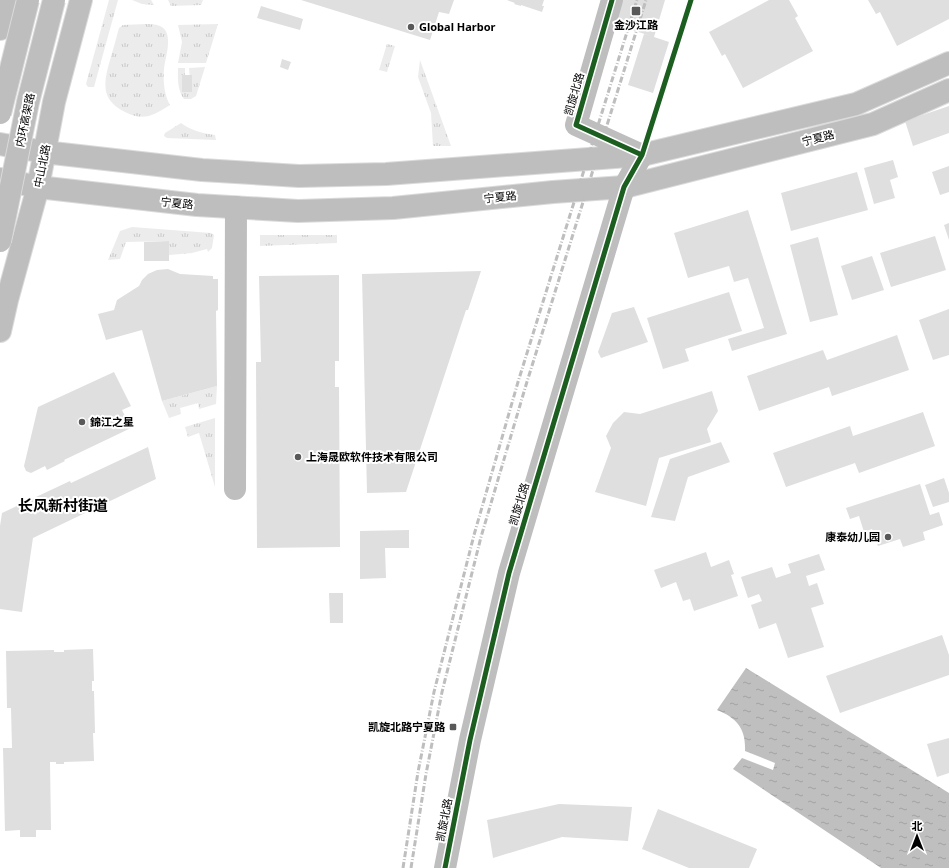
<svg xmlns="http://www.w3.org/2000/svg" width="949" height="868" viewBox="0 0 949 868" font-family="'Noto Sans','Noto Sans SC',sans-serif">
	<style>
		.grass { fill: url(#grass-tufts) }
		.water { fill: url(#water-ripples) }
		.building { fill: #dfdfdf }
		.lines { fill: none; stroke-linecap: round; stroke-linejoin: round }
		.major-casing { stroke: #dbdbdb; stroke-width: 24 }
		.minor { stroke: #bebebe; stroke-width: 22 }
		.major { stroke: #bebebe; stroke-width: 22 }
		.rail { stroke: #bebebe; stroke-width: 3; stroke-dasharray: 6 2 1 2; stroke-linecap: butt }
		.highway-bridge-casing { stroke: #dbdbdb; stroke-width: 24; stroke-linecap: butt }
		.highway-bridge { stroke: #bebebe; stroke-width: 22 }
		.cycleway-casing { stroke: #fff; stroke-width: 8 }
		.cycleway { stroke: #1b5e20; stroke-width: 5 }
		.poi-dot { fill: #595959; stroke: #fff; stroke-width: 1.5 }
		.labels { text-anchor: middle; stroke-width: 4; stroke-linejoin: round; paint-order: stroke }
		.poi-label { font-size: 11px; font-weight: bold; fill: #000; stroke: #fff; text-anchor: start }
		.street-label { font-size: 11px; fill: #000; stroke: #fff }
		.district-label { font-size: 15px; font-weight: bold; fill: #000; stroke: #fff }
	</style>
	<defs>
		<pattern id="grass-tufts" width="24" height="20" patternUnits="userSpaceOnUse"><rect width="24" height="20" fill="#ececec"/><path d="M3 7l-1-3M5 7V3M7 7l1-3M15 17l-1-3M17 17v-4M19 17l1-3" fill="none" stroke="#c9c9c9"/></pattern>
		<pattern id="water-ripples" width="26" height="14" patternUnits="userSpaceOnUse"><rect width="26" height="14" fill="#bfbfbf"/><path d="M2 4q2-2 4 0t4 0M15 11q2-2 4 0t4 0" fill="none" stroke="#a2a2a2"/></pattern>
	</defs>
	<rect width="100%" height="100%" fill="#fff"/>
	<path class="grass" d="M109,0H118L94,87H88L86,84Z
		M132,0H151L154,5L142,4Z
		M168,0H203L201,5L171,6Z
		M218,24L206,63H178L182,42L178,25Z
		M123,25C134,25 147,23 157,25C176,29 165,57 164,69C163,80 164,95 170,105C153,115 145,122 125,112C101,100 103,84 110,60C113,50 116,39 119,28Z
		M387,44L395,46L387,72L379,70Z
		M420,60L451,146H433L431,113L418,77Z
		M205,67L196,96L191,99H184C177,89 178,79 178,68H185V75H182V92H191L189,68Z
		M181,123C192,131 202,133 215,135L216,140L167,138L164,136L165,133Z
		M132,227L211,233L214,235L212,248L208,252L207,249L192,253L169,255V241L126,242L120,259L108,260L120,231Z
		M260,235H337V243L260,246Z
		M217,386L216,404L199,409L198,403L180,408L181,414L169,418L162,401Z
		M215,418V487L199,433L188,437L185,427Z"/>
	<path class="water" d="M746,668L949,793V868H881L733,769L742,758L773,770L775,763L745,751C746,729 737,718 717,710Z"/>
	<path class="building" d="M301,0H454L449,14L439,12L430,40Z
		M507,0H544L542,6H544L542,12L521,5V6L514,4L515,3Z
		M614,0H665L654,37L669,42L653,93L628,85L644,34L651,36L607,22Z
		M769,0H789L798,16L795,18L813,51L743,88L725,54L722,56L709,32Z
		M868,0H949V19L897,46L880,12L876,14Z
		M261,6L303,19L300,30L257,18Z
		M282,59L291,62L288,70L280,67Z
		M182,75H192V92H182Z
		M949,106V133L913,146L905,121Z
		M893,160L898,177L890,180L895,198L874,204L864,168Z
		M949,166V192L940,195L932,172Z
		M857,172L868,210L791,231L781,193Z
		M748,210L787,334L732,351L728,339L764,328L748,278L734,282L729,266L688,278L674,233Z
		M949,223V240L944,225Z
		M935,236L946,270L891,287L880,253Z
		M818,237L838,315L810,322L790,245Z
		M169,241V261H144V242Z
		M872,256L884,290L852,300L841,266Z
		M168,269L180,274L213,276V279H218V310L216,311L217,386L162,401L142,330L106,340L98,314L114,310L117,300L139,286L142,280L148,274L157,270Z
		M481,271L468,310H466L406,492L367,493L362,274Z
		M339,275V361H335V387H339L340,547L257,548L256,362H261L259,276Z
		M729,292L742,331L685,349L689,361L663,369L647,318Z
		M634,307L648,342L601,358L598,352L612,313Z
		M949,309V355L933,360L919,320Z
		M897,335L909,370L832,396L829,387L759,411L747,376L823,350L827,360Z
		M114,372L131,406L122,410L131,428L64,460L65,461L47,470L45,466L31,473L26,471L24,466L38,407Z
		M712,391L718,411L707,429L711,442L659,458L646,506L595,492L611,448L606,436L613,423L624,412L640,414Z
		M923,412L935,446L859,473L855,463L786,487L773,453L850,426L853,436Z
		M721,442L730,462L688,477L675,521L651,517L670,459Z
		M148,447L156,479L33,538L22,612L0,609V526L2,513L70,481L71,483Z
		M944,478L949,493V502L933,507L925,485Z
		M920,484L930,515L939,512L943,525L923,532L925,540L903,547L900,539L878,546L872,529L864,532L859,516L850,519L846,508Z
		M409,530V548H385L386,578L360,579V531Z
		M706,552L711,567L729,560L734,574L731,575L738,596L694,611L690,599L683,601L676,582L661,588L654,570Z
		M819,554L825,570L806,576L809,586L817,583L824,604L811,608L824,647L788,658L776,623L759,629L751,605L762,601L759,594L748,598L741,577L772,567L776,578L791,573L788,564Z
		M329,593H343V623H330Z
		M942,635L949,655V675L840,713L826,676Z
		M93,649L94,681H92V691H94L95,733H93L94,761L64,762V764H56V762H50L51,830H36V837H20V830L5,831L3,748H12L11,708H7L6,651L54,650V652H64V650Z
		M949,738V773L937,777L927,744Z
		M559,804L632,807L628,841L562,837L493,858L487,820Z
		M658,809L757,849L749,868H689L642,849Z"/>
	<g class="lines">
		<g class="major-casing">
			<path id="major" d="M0,29L7,0
				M0,144L44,152L202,170L299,176L386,174L642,155L856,104L949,63
				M0,179L38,187L197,205L298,211L393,208L553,192L624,187L873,124L949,90
				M0,331L7,300L38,187L54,102L81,0"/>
		</g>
		<path class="minor" d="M235,489L236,207
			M445,868L470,740L509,573L624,187L642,155L576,125L612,0"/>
		<use href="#major" class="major"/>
		<path class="rail" d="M403,868L418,772L434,692L474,535L518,382L637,0
			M411,868L426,774L442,692L481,537L526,385L646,0"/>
		<g class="highway-bridge-casing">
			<path id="highway-bridge" d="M0,113L28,0
				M0,241L28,102L54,0"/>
		</g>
		<use href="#highway-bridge" class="highway-bridge"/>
		<g class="cycleway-casing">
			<path id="cycleway" d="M612,0L576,125L642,155
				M445,868L470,740L509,573L624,187L642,155L691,0"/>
		</g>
		<use href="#cycleway" class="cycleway"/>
	</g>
	<g class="poi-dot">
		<rect x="631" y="6" width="10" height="10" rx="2"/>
		<circle cx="411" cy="27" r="4"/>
		<circle cx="82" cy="422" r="4"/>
		<circle cx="298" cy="457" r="4"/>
		<circle cx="888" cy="537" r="4"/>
		<rect x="449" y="723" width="8" height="8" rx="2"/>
	</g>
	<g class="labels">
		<g class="poi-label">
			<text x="636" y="29" text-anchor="middle">金沙江路</text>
			<text x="419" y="31">Global Harbor</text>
			<text x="90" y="426">錦江之星</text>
			<text x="306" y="461">上海晟欧软件技术有限公司</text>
			<text x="880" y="541" text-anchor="end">康泰幼儿园</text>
			<text x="445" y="731" text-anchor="end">凯旋北路宁夏路</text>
		</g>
		<g class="street-label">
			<text transform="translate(574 94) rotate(-74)" y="4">凯旋北路</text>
			<text transform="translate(25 120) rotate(-78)" y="4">内环高架路</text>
			<text transform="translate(818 138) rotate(-14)" y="4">宁夏路</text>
			<text transform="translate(42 166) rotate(-79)" y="4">中山北路</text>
			<text transform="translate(500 197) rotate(-6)" y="4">宁夏路</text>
			<text transform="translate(177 203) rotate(6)" y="4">宁夏路</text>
			<text transform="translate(519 504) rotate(-73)" y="4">凯旋北路</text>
			<text transform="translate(444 820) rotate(-79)" y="4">凯旋北路</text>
		</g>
		<g class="district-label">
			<text x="63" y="511">长风新村街道</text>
		</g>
	</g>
	<g transform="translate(917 836)" stroke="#ffffff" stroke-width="3" paint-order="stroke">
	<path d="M0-3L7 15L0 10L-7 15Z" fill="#000000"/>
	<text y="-6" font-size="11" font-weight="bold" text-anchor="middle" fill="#000000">北</text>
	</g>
</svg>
